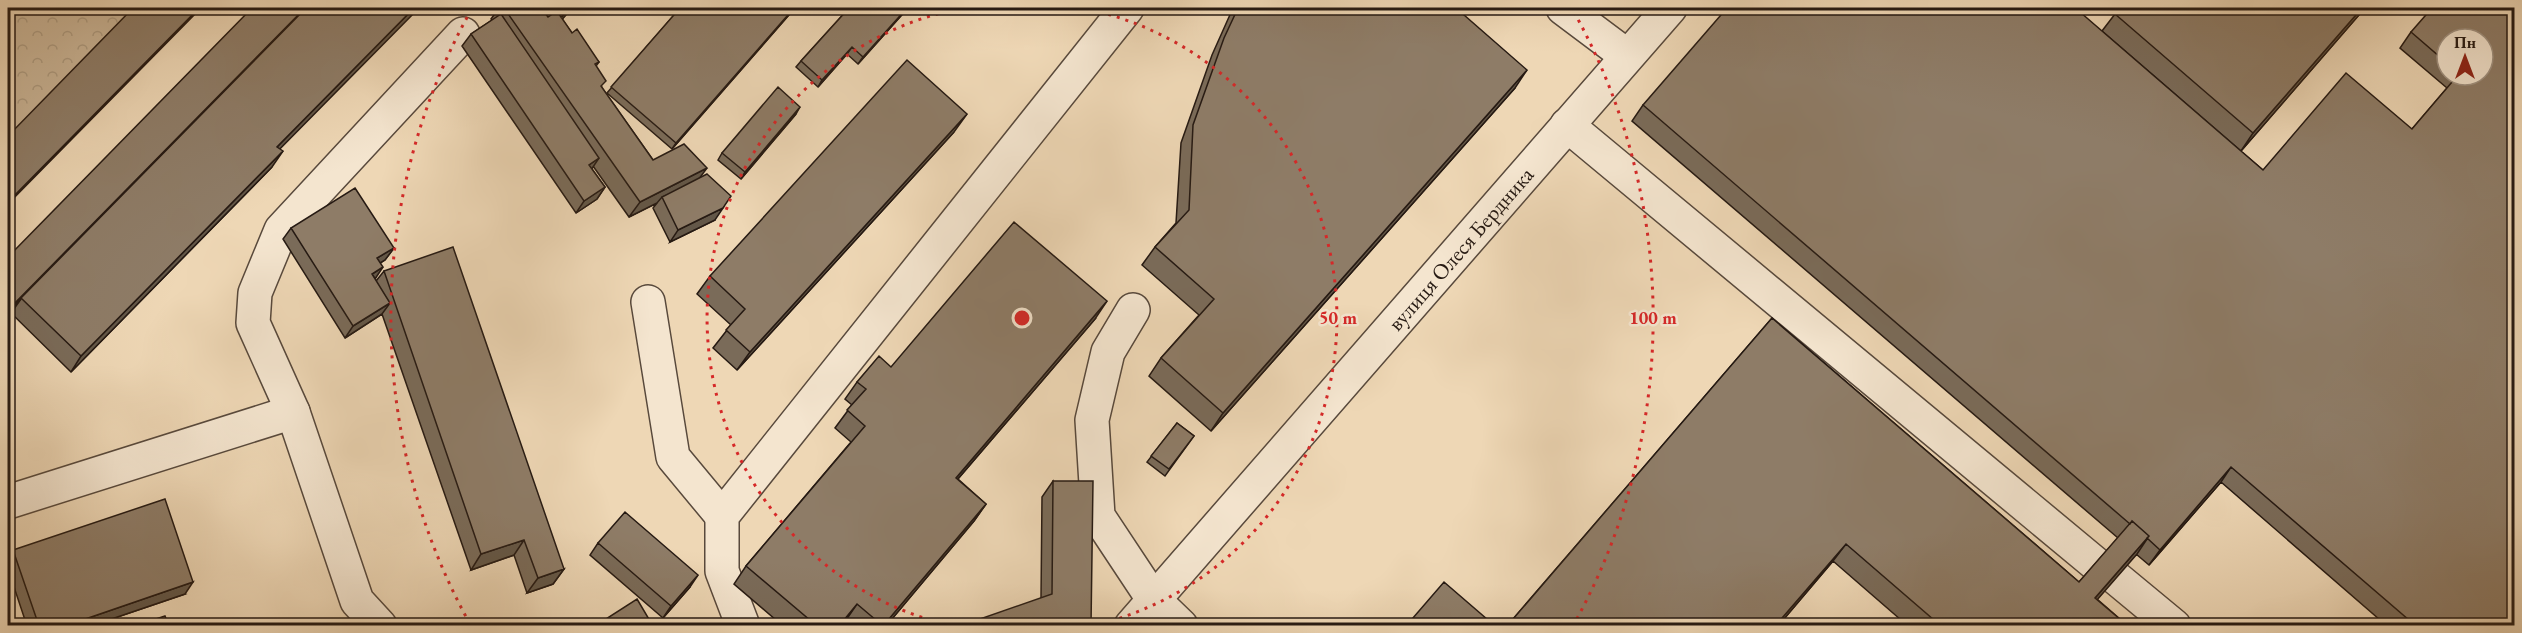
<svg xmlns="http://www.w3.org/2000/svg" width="2522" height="633" viewBox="0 0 2522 633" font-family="'EB Garamond',serif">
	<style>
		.forest { fill: url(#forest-crowns); stroke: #796856; stroke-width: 1.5 }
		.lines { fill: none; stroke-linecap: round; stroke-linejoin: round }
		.minor-casing { stroke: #58493c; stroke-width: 36 }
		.minor { stroke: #f4e5cf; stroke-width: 33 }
		.wall { fill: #7a6b59; stroke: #261a13; stroke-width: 1.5; fill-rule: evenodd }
		.shaded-wall { fill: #635748; stroke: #261a13; stroke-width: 1.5 }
		.building { fill: #8e7c67; stroke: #261a13; stroke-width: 1.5 }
		.ring { fill: none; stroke: #d62828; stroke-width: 3; stroke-dasharray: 3 6 }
		.labels { text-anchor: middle; stroke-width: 5; stroke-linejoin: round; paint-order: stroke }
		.street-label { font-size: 22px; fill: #261a13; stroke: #f4e5cf }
		.centre { fill: #d62828; stroke: #f4e5cf; stroke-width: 3 }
		.ring-label { font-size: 18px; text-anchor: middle; font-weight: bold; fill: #d62828; stroke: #f4e5cf; stroke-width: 5; stroke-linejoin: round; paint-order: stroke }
	</style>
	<defs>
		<pattern id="forest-crowns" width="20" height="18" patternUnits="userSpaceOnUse" patternTransform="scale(1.5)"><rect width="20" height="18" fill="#ccb799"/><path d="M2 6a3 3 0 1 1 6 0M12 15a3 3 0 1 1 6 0" fill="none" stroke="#af9d83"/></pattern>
	</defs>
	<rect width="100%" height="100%" fill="#eed7b5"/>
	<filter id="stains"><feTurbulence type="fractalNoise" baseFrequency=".00333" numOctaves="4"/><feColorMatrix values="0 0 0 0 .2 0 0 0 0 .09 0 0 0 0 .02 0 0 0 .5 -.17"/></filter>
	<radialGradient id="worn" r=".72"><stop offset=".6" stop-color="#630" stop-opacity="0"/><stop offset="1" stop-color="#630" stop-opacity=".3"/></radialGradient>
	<path class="forest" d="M8,8H135L8,138Z"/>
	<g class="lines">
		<g class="minor-casing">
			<g id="minor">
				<path d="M1563,8L1627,56"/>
				<path d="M1567,125L2097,565"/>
				<path d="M648,302L673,457L722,516"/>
				<path d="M1133,310L1108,352L1092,420L1098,516L1153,599L1181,626"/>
				<path d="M8,502L293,412"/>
				<path d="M2116,578L2174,626"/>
				<path d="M380,626L357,601L293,412L253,323L255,293L281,230L463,34"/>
				<path d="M743,626L722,571V516L1127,8"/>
				<path id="s1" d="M1131,626L1670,8"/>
			</g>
		</g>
		<use href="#minor" class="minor"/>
	</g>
	<path class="wall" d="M499,8H572L562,19L572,33L599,62L596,66L602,88L653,160L700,178L715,220L670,242L653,208L657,203L629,217L593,166L592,169L605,187L597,199L576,213L462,46L471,34L492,20L491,19Z
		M680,8H795L672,149L607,93Z
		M849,8H908L858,64L847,54L818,87L796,67L801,61Z
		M1233,8H1456L1515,88L1211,431L1149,376L1161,358L1199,315L1142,265L1155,247L1176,223L1181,143L1212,55Z
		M2365,8L2241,151L2102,31L2115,14Z
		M2506,8L2514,626H2387L2221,482L2149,565L2136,554L2097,599L2128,626H1908L1833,561L1778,626H1507L1772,318L2079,582L2118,538L1632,121L1643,105L2081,14L2263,170L2412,129L2447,88L2400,48L2411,32ZM2447,39L2483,75H2447Z
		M796,114L741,179L718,160L722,153Z
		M954,132L737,370L713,348L731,325L697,294L710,276Z
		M272,167L71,372L11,313L21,299L8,312V257Z
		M291,228L394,248L385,260L380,263L375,279L376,281L384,271L564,569L553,584L527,593L514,555L471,570L382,314L345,338L283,239Z
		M1095,319L958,479L986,504L974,521L886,626H849L845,622L842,626H783L734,584L746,566L851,442L835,428L852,405L845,399L857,382L891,367Z
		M1177,423L1194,436L1165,476L1147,462Z
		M1053,481L1091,626L1041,598L1042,497Z
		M598,543L690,587L663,618L590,555Z
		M13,550L185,594L91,626H27L8,569V559Z"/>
	<path class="shaded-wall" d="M199,8H201L8,204V202Z
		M305,8H306L8,312V310Z
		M414,8H419L267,162L277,147Z
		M570,8H572L552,31L560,19Z
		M794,8H795L672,149L676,143Z
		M907,8H908L858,64L863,57Z
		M2362,8H2365L2241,151L2253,133Z
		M852,47L847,54L818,87L822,80Z
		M1527,70L1515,88L1211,431L1223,413Z
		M800,107L796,114L741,179L745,172Z
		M967,114L954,132L737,370L750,352Z
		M283,151L272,167L71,372L81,356Z
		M599,158L591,170L589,165Z
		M707,168L696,183L662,197L657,203L629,217L640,202Z
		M605,187L597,199L576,213L584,201Z
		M723,208L715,220L670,242L678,230Z
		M394,248L385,260L369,270L377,258Z
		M383,267L375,279L372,274Z
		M1107,301L1095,319L944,495L956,478Z
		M390,303L382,314L345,338L353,326Z
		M2231,467L2221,482L2149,565L2160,550Z
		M986,504L974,521L886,626H883Z
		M2149,536L2137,554L2083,616L2095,598Z
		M524,540L514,555L471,570L481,554Z
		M1846,544L1833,561L1778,626H1775Z
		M564,569L553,584L527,593L538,578Z
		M698,575L690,587L663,618L671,606Z
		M193,582L185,594L91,626H65Z
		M857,604L842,626H839Z"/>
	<path class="building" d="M133,8H199L8,202V136Z
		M252,8H305L8,310V257Z
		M306,8H414L277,147L283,151L81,356L21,298Z
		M504,8H541L548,17L557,11L572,33L577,29L599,62L595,64L606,81L601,86L653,160L684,144L707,168L640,202Z
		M547,8H570L561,17L557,11L554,13Z
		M680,8H794L676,143L611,87Z
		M849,8H907L863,57L852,47L822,80L801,61Z
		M1238,8H1456L1527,70L1223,413L1161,358L1214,299L1155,247L1189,210L1193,125L1224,38Z
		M1727,8H2084L2080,12L2263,170L2346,73L2412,129L2458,75H2483V39H2447V63L2411,32L2432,8H2506L2514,15V626H2416L2231,467L2160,550L2147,538L2149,536L2132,521L2130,524L1643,105Z
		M2120,8H2362L2253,133L2115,14Z
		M501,14L599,158L589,165L605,187L584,201L471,34Z
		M907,60L967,114L750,352L726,330L745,309L710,276Z
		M778,87L800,107L745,172L722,153Z
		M707,174L731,196L723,208L678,230L662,197Z
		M355,188L394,248L377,258L383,267L372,274L390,303L353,326L291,228Z
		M1014,222L1107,301L956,478L986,504L883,626L857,604L839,626H817L746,566L865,426L847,410L866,389L857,382L879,356L891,367Z
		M453,247L564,569L538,578L524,540L481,554L384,271Z
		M1772,318L2079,582L2132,521L2149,536L2095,598L2128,626H1941L1846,544L1775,626H1507Z
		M1177,423L1194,436L1169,469L1151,456Z
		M1053,481H1093L1091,626H960L1052,594Z
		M165,499L193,582L65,626H39L13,550Z
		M625,512L698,575L671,606L598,543Z
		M1444,582L1495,626H1406Z
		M637,599L653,626H595Z
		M165,616L169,626H135Z"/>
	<g class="ring">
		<path d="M948 625A316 316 0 0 1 962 8M1082 8A316 316 0 0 1 1096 625"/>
		<path d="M470 624A631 631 0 0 1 470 12M1574 12A631 631 0 0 1 1574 624"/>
	</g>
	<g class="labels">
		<g class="street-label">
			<text dy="8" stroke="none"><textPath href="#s1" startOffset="501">вулиця Олеся Бердника</textPath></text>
		</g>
	</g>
	<circle cx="1022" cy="318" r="9" class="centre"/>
	<g class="ring-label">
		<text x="1338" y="324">50 m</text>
		<text x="1653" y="324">100 m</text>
	</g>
	<rect width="2522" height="633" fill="none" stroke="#eed7b5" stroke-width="30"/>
	<rect x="9" y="9" width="2504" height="615" fill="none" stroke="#261a13" stroke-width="3"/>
	<rect x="15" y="15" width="2492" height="603" fill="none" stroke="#261a13" stroke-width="1.5"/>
	<g transform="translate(2465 57)"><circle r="28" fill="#f4e5cf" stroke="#a29484" stroke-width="1.5"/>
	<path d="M0-4.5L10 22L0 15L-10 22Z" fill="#8f2418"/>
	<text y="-9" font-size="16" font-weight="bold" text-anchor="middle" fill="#261a13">Пн</text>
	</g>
	<rect width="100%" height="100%" filter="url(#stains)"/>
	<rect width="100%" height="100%" fill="url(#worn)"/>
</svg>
